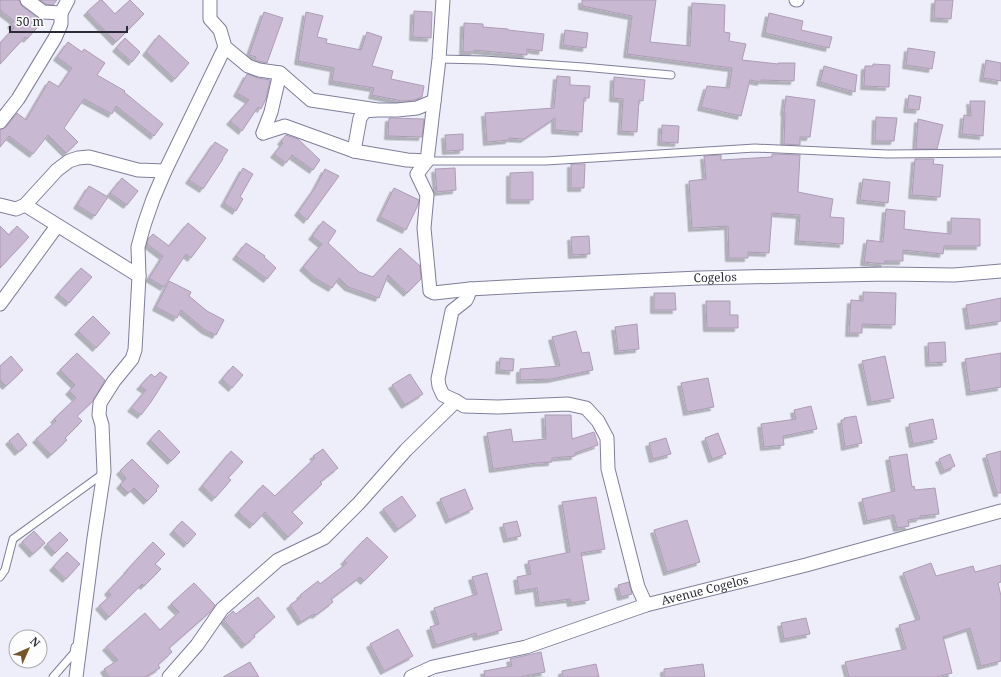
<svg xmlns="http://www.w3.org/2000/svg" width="1001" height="677" viewBox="0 0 1001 677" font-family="'Noto Serif',serif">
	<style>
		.building { fill: #c9b8d2; stroke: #ad9cb5; filter: url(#shadow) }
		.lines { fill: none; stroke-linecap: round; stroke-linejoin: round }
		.lane-casing { stroke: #7f7f9a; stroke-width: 9 }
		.street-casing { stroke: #7f7f9a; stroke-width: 15 }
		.lane { stroke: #fff; stroke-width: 7 }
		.street { stroke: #fff; stroke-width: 13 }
		.labels { text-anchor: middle; stroke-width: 3.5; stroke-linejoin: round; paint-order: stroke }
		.street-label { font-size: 12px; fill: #2b2b37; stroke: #fdfdfd }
	</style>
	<defs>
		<filter id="shadow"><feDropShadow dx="-3.5" dy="3.5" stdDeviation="0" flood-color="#0004"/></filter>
	</defs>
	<rect width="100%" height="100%" fill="#eeeefa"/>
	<path class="building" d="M0,0H19L22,6L38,18L44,20L27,39L25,37L0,64V43L14,28L11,24L14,21L0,10Z
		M40,0H57L53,5L46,4Z
		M100,0H102L115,14L130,0L144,14L116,42L87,12Z
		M582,0H656L650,42L690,46L692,3L725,5L724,32L730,33L729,41L746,44L742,60L778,64V63H795L794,81L761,80V82L750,80L741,116L701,107L707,86L729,88L732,68L627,54L632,16L582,6Z
		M935,0H953L951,19L934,18Z
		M414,11L432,12L431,38L413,37Z
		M264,12L283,18L267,63L254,60L256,57L249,55Z
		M306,12L323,16L317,37L327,39L326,43L361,50L367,32L382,37L372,66L393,71L391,79L424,86L422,97L415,100L402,101L372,95L374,88L332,81L334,68L298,61Z
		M769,13L803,21L801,30L832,37L829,48L765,33Z
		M464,23L483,24V27L508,29V30L544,34L542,51L527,49V55L474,50V52H463Z
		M565,30L588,33L586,48L563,45Z
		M159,35L189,63L175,79L146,52Z
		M125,38L140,52L132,62L116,48Z
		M68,42L82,52L84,49L105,63L97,75L125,91L124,92L163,124L154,136L116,106L112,114L84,99L64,128L78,142L66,153L48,135L33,154L9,136L0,147V130L6,127L17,113L26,120L49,81L59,87L72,68L57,57Z
		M908,48L935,52L932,69L906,65Z
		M986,60L1001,63V81L983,78Z
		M873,64L890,65L889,87L864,86L865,66H873Z
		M824,66L857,75L855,92L820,82Z
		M247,74L258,78L270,80L266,99L261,109L258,107L242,131L230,121L249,100L237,93Z
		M557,76L570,77V85L590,86L589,98H584L582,132L555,130V118L524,139L509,138V140L487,142L485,113L554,108Z
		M614,77L645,80L643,101L639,100L637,132L621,131L623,99L613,98Z
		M909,95L921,97L919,110L907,109Z
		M786,96L815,100L810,137H800V145L784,144L785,112H784Z
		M970,101H985L983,136L962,134L964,115L971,116Z
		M876,117L897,118L894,141H875Z
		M389,118L424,119L422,137L388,136Z
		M918,119L943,125L937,149H916Z
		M662,125L679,126L678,143L661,142Z
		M463,134V150L446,151L445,135Z
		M286,135L298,139L320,160L313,170L292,155L286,163L274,154L283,143L281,141Z
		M215,142L228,150L222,159H223L203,189L189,180Z
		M772,154L800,155L798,192L833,199L830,217L844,218L843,244L798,241L800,215L772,213L769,253L748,252V258H729L728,226L692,228L689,181L706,179L704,156L721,155V160L772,157Z
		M915,159H934L933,164L943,165L940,197L912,195Z
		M571,164H585L584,188H571Z
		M243,168L253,174L240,197L243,199L236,211L224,203Z
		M455,168L456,190L437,192L435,169Z
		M325,169L339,176L307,220L298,212L315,188Z
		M533,172V200H510V173Z
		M122,178L138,191L127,205L110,193Z
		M863,179L890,182L888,203L860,200Z
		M89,186L108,197L95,216L77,205Z
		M394,188L419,200L418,205L406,230L380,217Z
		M886,209L905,211L904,229L929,232L951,234V218L980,219V246H944L943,254L903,250V261H885L884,264L864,262L867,240L883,242Z
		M323,221L336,231L328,243L359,272L373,277L400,248L420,266L421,279L407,293L388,275L379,298L348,287L339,278L332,288L315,278L303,267L322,244L312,236Z
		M188,223L206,238L191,258L186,254L164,287L149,278L163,256L147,244L148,239L153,234L169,246Z
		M0,226L9,235L17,226L29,237L0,268Z
		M589,236L590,254L572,255L571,237Z
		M246,243L265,256L264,257L276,268L267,279L236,256Z
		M81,268L92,277L69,303L58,294Z
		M169,281L191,292L189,296L207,311L224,320L216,335L205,330L181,310L177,318L156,307Z
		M863,292L896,293L895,325L862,324V333H849L851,300L863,301Z
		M654,293H675L676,310H654Z
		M1001,298V321L969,326L966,305Z
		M706,301H730V315H738V328H707Z
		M93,316L110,333L96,348L78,331Z
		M637,324L639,349L618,351L615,327Z
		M576,331L582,353L589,352L593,370L551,379L520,380V369L560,366L552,337Z
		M945,342L946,362L929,363L928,343Z
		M77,353L105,380L93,401L77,416L82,421L65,438L67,440L51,455L36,439L56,421L54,419L76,398L69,391L75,385L60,370Z
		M1001,353V387L970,392L965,359Z
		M11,356L23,370L6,386L0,380V366Z
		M885,356L894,398L871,402L862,361Z
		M500,358L514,359L513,371L499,370Z
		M233,366L243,375L232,388L222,379Z
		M160,372L167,377L151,402L141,415L131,408L146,390L140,386L151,374L155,377Z
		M410,374L423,394L405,405L392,385Z
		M708,378L714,407L687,412L681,383Z
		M811,406L817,429L783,436L784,445L764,447L761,424L796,419L794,410Z
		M545,415H571L572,439L594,432L598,445L575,453V456L552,458V462L536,463L493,469L487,433L511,429L513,442L546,439Z
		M856,416L862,443L845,447L841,420H844V418Z
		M933,419L937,439L913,444L909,424Z
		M159,430L180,452L171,461L150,440Z
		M18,433L27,445L18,452L9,441Z
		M718,433L726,454L712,459L705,438Z
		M666,438L671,454L653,459L649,443Z
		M323,449L338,468L320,482L322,484L292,512L303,523L288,537L265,512L253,525L238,512L263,485L275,496L315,458L313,456Z
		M231,451L243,462L228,478L231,480L215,498L202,486Z
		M1001,451V493H997L986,455Z
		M907,454L912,487L914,486L915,490L935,488L939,514L920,516V518L908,520L909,526L897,528L894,515L867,521L862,499L895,491L889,457Z
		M950,454L955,466L944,471L939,459Z
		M132,459L159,486L156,490L157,491L147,501L134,488L128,493L120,485L126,478L120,471Z
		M465,489L473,509L449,520L440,499Z
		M402,496L416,516L398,529L383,509Z
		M596,497L605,549L581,553L589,600L571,603L570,599L539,603L537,588L519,591L517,577L531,574L528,561L570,552L562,502Z
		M687,520L700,562L667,572L654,530Z
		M182,521L196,534L187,544L173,531Z
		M517,521L521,536L507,539L503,524Z
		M34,531L45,543L33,554L22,542Z
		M60,532L68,540L55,553L47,544Z
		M367,537L388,557L364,581L360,577L331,599L333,602L316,615L314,614L301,622L290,605L301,597L300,595L318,581L320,584L347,563L344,561Z
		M153,542L165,554L155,564L161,569L144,586L142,584L109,617L99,606L111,595L108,591L128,570H127Z
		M67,552L80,564L66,579L53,567Z
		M931,563L936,576L973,566L975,572L1001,565V582L998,583L1001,596V661L981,666L970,628L943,637L952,673L936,677H849L845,662L906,649L899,625L920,619L903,573Z
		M487,573L502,630L477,637L476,633L436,645L430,627L439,624L434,608L477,594L472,577Z
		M629,582L632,594L621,597L618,585Z
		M194,583L215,605L210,612L169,648L172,652L158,665L160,668L145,677H109L104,669L118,660L106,647L145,613L160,630L179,612L171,604Z
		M258,597L275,617L254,635L255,637L245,645L224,620L233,611L236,614Z
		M806,618L810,634L784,639L781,623Z
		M398,629L413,656L384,671L370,644Z
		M541,652L545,672L520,677H485L484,671L512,666L510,659Z
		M250,662L259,677H223Z
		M596,664L599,677H562V671Z
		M703,664L705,677H664V669Z"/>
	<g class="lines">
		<g class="lane-casing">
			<path id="lane" d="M439,59L484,60L583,67L671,75
				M427,161H546L755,148L887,154L1001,153
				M0,577L5,570L13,539L104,473
				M53,677L74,653L75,647"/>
		</g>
		<g class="street-casing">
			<g id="street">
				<path d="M27,0L43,12L61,13"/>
				<path d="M210,0V19L220,30L225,47L248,66L259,70L280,73L311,100L377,110H397L417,108L434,101"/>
				<path id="s1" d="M443,0L439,59L427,161L417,174L427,195L424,228L430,291L434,293L470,289L524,286L699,278L887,274L954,275L1001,271"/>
				<path d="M796,0H797"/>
				<path d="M0,122L18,99L55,38L61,24V13L68,0"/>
				<path d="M263,133L285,126L354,151L407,160L427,161"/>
				<path d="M263,133L271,112L280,73"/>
				<path d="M354,151L360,118L365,111L375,110"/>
				<path d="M0,205L16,209L25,205L57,170L69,161L78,158L89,157L138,170L165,171"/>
				<path d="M25,205L139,276"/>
				<path d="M470,289L468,296L466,300L452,311L438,379L439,386L443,395L456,401L464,406L498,407L568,404L586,408L598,421L607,438L608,469L638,587L646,605"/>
				<path d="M0,304L57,226"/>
				<path d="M76,677L94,538L104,472L102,425L99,415L100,403L114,381L132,359L135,350L139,276L138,247L144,225L153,199L165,171L225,47"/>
				<path d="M169,677L197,645L222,609L278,560L324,538L359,503L406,450L456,401"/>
				<path id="s2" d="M411,677L433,667L526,647L646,605L806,565L1001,511"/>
			</g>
		</g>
		<use href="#lane" class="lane"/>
		<use href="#street" class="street"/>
	</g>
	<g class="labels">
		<g class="street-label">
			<text dy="4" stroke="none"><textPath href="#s1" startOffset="584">Cogelos</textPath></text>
			<text dy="4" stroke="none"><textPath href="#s2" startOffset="307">Avenue Cogelos</textPath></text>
		</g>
	</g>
	<g transform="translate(28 649) rotate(45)"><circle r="19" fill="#fdfdfd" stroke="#a9a9ae"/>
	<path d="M0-3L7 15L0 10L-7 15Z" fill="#735629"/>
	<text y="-6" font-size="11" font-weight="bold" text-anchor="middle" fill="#2b2b37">N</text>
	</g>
	<path d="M10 26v6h117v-6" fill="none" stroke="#2b2b37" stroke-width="2"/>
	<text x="16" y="26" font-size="12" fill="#2b2b37" stroke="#fdfdfd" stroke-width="3" paint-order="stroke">50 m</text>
</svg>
